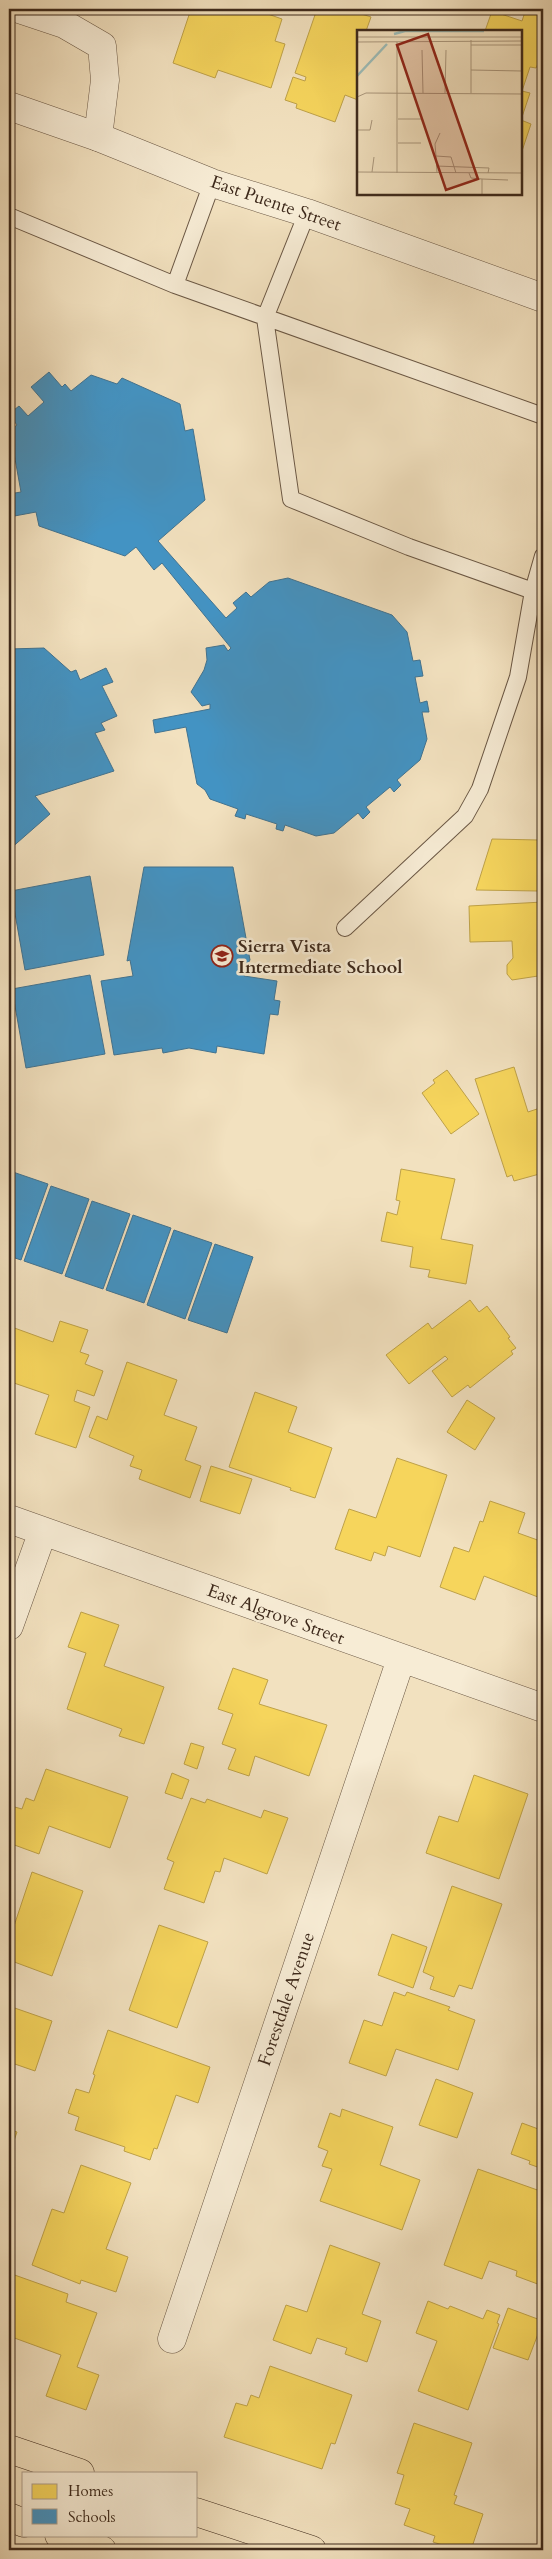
<svg xmlns="http://www.w3.org/2000/svg" width="552" height="2559" viewBox="0 0 552 2559" font-family="Cardo,serif">
	<style>
		.homes { fill: #f6d55c; stroke: #bea148 }
		.schools { fill: #4393c3; stroke: #417391 }
		.lines { fill: none; stroke-linecap: round; stroke-linejoin: round }
		.service-casing { stroke: #6a5744; stroke-width: 18 }
		.minor-casing { stroke: #6a5744; stroke-width: 29 }
		.tertiary-casing { stroke: #6a5744; stroke-width: 29 }
		.primary-casing { stroke: #3d291b; stroke-width: 29 }
		.service { stroke: #f7ecd5; stroke-width: 16 }
		.minor { stroke: #f7ecd5; stroke-width: 28 }
		.tertiary { stroke: #f7ecd5; stroke-width: 28 }
		.primary { stroke: #f2e1bf; stroke-width: 28 }
		.labels { text-anchor: middle; stroke-width: 5; stroke-linejoin: round; paint-order: stroke }
		.street-label { font-size: 18px; fill: #3d291b; stroke: #f7ecd5 }
		.poi-label { font-size: 18px; font-weight: bold; fill: #3d291b; stroke: #f7ecd5; text-anchor: start }
		.inset-river { fill: none; stroke: #9cbcb8; stroke-width: 2.5 }
		.inset-road { fill: none; stroke: #aa977d; stroke-width: 1 }
		.view { fill: #8f2418; fill-opacity: 0.15; stroke: #8f2418; stroke-width: 2.5 }
		.inset-edge { fill: none; stroke: #3d291b; stroke-width: 2.5 }
	</style>
	<rect width="100%" height="100%" fill="#f2e1bf"/>
	<filter id="stains"><feTurbulence type="fractalNoise" baseFrequency=".004" numOctaves="4"/><feColorMatrix values="0 0 0 0 .2 0 0 0 0 .09 0 0 0 0 .02 0 0 0 .5 -.17"/></filter>
	<radialGradient id="worn" r=".72"><stop offset=".6" stop-color="#630" stop-opacity="0"/><stop offset="1" stop-color="#630" stop-opacity=".3"/></radialGradient>
	<path class="homes" d="M191,9H266L265,13L282,19L275,41L285,44L271,88L218,70L215,78L173,63Z
		M317,9L334,11L335,9H346L371,17L366,31H358V100L345,95L335,122L296,108L297,104L285,100L293,77L305,81L306,77L295,73Z
		M526,9H543V53L536,68L530,67L522,91L530,93L521,120V31H485L492,11L522,21Z
		M521,120L531,124L521,154Z
		M492,839L538,840V891L476,890Z
		M543,902V997L539,994L538,976L512,980L507,974V965L513,958L512,941L470,942L469,906Z
		M514,1067L528,1112L543,1107V1173L514,1181L512,1175L507,1177L475,1079Z
		M447,1070L479,1114L451,1134L422,1093L435,1083L433,1080Z
		M401,1169L455,1179L441,1239L473,1245L466,1284L428,1277L430,1270L410,1267L413,1247L381,1241L387,1212L397,1215L400,1201L396,1200Z
		M470,1300L479,1312L487,1306L510,1337L508,1338L516,1348L511,1351L513,1354L470,1388L468,1385L452,1397L432,1371L448,1359L445,1356L409,1384L386,1355L428,1323L432,1329Z
		M60,1321L88,1330L80,1352L89,1355L85,1364L103,1371L94,1396L77,1390L74,1401L90,1407L76,1448L35,1434L49,1395L11,1382L9,1383V1326L53,1342Z
		M127,1362L177,1380L164,1415L197,1427L185,1460L201,1466L190,1498L139,1479L142,1470L130,1466L134,1456L89,1437L97,1416L107,1420Z
		M255,1392L297,1407L288,1432L332,1448L315,1498L290,1490L291,1488L229,1467Z
		M467,1400L495,1418L475,1450L447,1432Z
		M397,1458L447,1475L420,1557L388,1546L385,1556L374,1552L371,1561L335,1549L349,1509L376,1518Z
		M211,1466L252,1479L240,1514L200,1501Z
		M490,1501L525,1513L518,1533L543,1542V1599L484,1576L475,1600L440,1587L454,1547L469,1552L480,1521L483,1522Z
		M81,1612L119,1625L104,1666L164,1687L144,1744L119,1736L122,1729L67,1709L86,1653L68,1647Z
		M233,1668L268,1680L259,1704L327,1725L309,1776L255,1756L249,1776L228,1769L236,1749L222,1744L233,1714L218,1709Z
		M191,1743L204,1747L197,1769L184,1764Z
		M46,1769L128,1797L110,1848L49,1826L39,1854L9,1843V1813L11,1806L22,1809L26,1798L34,1801Z
		M172,1773L189,1780L182,1799L165,1793Z
		M474,1775L528,1794L499,1879L426,1853L439,1816L458,1822Z
		M191,1798L205,1803L207,1799L261,1818L264,1810L288,1818L267,1874L224,1858L220,1872L215,1871L204,1903L164,1889L174,1862L167,1859Z
		M32,1872L83,1891L52,1976L9,1960V1934L11,1935Z
		M452,1886L502,1904L472,1989L459,1985L454,1997L430,1989L434,1977L423,1972Z
		M159,1925L208,1942L177,2028L129,2010Z
		M392,1934L427,1947L413,1988L378,1975Z
		M394,1992L405,1996L407,1992L450,2007L448,2010L475,2020L458,2070L396,2049L386,2076L349,2063L364,2020L382,2026Z
		M9,2006L52,2021L35,2071L9,2062Z
		M108,2030L210,2067L198,2103L176,2095L157,2149L154,2148L150,2160L124,2151L125,2147L75,2130L79,2117L68,2113L76,2089L89,2093L95,2075L93,2074Z
		M436,2079L473,2093L457,2138L419,2125Z
		M342,2109L393,2127L380,2165L420,2180L402,2230L320,2201L332,2169L322,2166L328,2151L318,2147L330,2113L340,2117Z
		M522,2123L541,2130L543,2125V2169L529,2164L530,2161L511,2154Z
		M9,2129L17,2132L9,2155Z
		M81,2165L131,2183L106,2249L128,2257L116,2292L81,2280L80,2284L32,2265L52,2209L64,2213Z
		M478,2169L543,2192V2286L516,2276L517,2271L489,2261L482,2279L444,2265Z
		M330,2245L380,2263L362,2314L381,2321L367,2362L345,2354L347,2348L317,2338L311,2354L273,2340L286,2305L307,2312Z
		M9,2273L68,2294L66,2302L97,2313L77,2367L99,2375L86,2410L46,2396L61,2355L9,2336Z
		M428,2301L448,2309L450,2306L483,2319L487,2310L500,2315L497,2323L499,2324L468,2410L418,2391L437,2341L416,2333Z
		M508,2308L543,2321L528,2360L493,2348Z
		M270,2366L352,2395L335,2444L331,2443L322,2469L224,2437L236,2403L247,2406L251,2395L259,2398Z
		M414,2423L472,2443L454,2495L457,2496L454,2504L483,2514L471,2550H458L433,2542L435,2536L404,2525L410,2509L395,2504L404,2475L397,2473Z"/>
	<path class="schools" d="M49,372L62,387L65,384L71,391L91,375L117,384L122,378L180,404L185,431L193,429L205,500L158,541L226,618L237,608L233,603L246,592L251,597L269,582L288,578L392,615L407,632L413,661L420,660L423,676L415,677L420,703L427,701L429,712H422L427,739L420,760L397,780L401,785L394,792L390,787L366,807L370,812L363,819L358,813L334,833L316,836L285,825L283,831L276,829L277,824L246,814L245,819L235,816L238,809L210,799L205,790L197,784L186,727L155,733L153,720L210,709V704L202,706L191,692L204,670L207,660L206,648L224,645L228,651L231,648L162,563L154,570L136,547L125,556L39,526L36,512L9,517V494L21,492L10,431L17,425L9,414L19,406L28,416L44,402L31,387Z
		M44,648L71,672L76,670L80,680L106,668L113,682L102,686L117,716L101,723L105,730L95,733L114,771L35,796L50,814L9,850V649Z
		M144,867H233L250,960L246,966L244,976L277,981L274,1000L280,1001L278,1015L270,1014L264,1054L217,1046L216,1053L189,1048L163,1053L162,1048L114,1055L101,981L133,976L130,960L127,961Z
		M90,876L104,955L25,970L11,891Z
		M90,975L105,1054L26,1068L12,989Z
		M10,1171L48,1184L21,1260L9,1256Z
		M51,1186L89,1199L62,1274L24,1261Z
		M92,1201L130,1214L103,1289L65,1276Z
		M133,1215L171,1228L144,1303L106,1290Z
		M174,1230L212,1243L185,1319L147,1305Z
		M215,1244L253,1257L227,1333L188,1320Z"/>
	<g class="lines">
		<g class="service-casing">
			<path id="service" d="M307,213L265,318L291,499L409,547L533,591L543,556
				M9,216L175,285L543,416
				M175,285L212,183
				M345,928L465,816L480,789L518,677L533,591"/>
		</g>
		<g class="minor-casing">
			<path id="minor" d="M19,9L64,24L102,46L105,80L98,137
				M9,1519L543,1708
				M9,1626L43,1531
				M172,2339L401,1659"/>
		</g>
		<g class="tertiary-casing">
			<path id="tertiary" d="M9,106L98,137L212,183L307,213L543,298"/>
		</g>
		<g class="primary-casing">
			<path id="primary" d="M9,2449L80,2473
				M196,2512L312,2550
				M9,2517L24,2523
				M59,2535L102,2550"/>
		</g>
		<use href="#service" class="service"/>
		<use href="#minor" class="minor"/>
		<use href="#tertiary" class="tertiary"/>
		<use href="#primary" class="primary"/>
	</g>
	<defs>
		<g id="school-ring" transform="scale(1.125)"><circle r="9.5" fill="#f7ecd5" stroke="#8f2418" stroke-width="1.5"/><path d="M0-5L7-2L0 1L-7-2ZM-4 1L0 2.5L4 1V4Q0 6-4 4Z" fill="#8f2418"/></g>
	</defs>
	<g fill-rule="evenodd">
		<use href="#school-ring" x="222" y="956"/>
	</g>
	<g class="labels">
		<g class="street-label">
			<text transform="translate(276 203) rotate(19)" y="6">East Puente Street</text>
			<text transform="translate(276 1614) rotate(20)" y="6">East Algrove Street</text>
			<text transform="translate(286 1999) rotate(-71)" y="6">Forestdale Avenue</text>
		</g>
		<g class="poi-label">
			<text x="238" y="952">Sierra Vista<tspan x="238" dy="21">Intermediate School</tspan></text>
		</g>
	</g>
	<g transform="translate(357 30)">
		<rect width="165" height="165" fill="#f2e1bf"/>
		<path class="inset-river" d="M37,4L48,1H127M0,46L30,14"/>
		<path class="inset-road" d="M0,7H165M114,10V63M0,12L165,11M40,12V143M114,15H164M65,20L66,63M114,40L165,41M88,63L89,20M0,67L9,63L165,64M41,89H64M0,100H13L15,90M41,113H64M79,126L78,114L83,103M79,136L132,138L131,143M0,142L165,143M15,142L17,127M80,143L79,126L94,127L99,143M112,143L114,148L125,149V165M125,149L151,150"/>
		<path class="view" d="M71,4L121,149L89,160L40,15Z"/>
		<rect width="165" height="165" class="inset-edge"/>
	</g>
	<rect width="552" height="2559" fill="none" stroke="#f2e1bf" stroke-width="30"/>
	<rect x="10" y="10" width="532" height="2539" fill="none" stroke="#3d291b" stroke-width="2.5"/>
	<rect x="15" y="15" width="522" height="2529" fill="none" stroke="#3d291b"/>
	<rect x="22" y="2472" width="175" height="65" fill="#f7ecd5" stroke="#ad9e8b"/>
	<rect x="32" y="2484" width="25" height="15" fill="#f6d55c" stroke="#ad9e8b"/>
	<text x="68" y="2496" font-size="15" fill="#3d291b">Homes</text>
	<rect x="32" y="2509" width="25" height="15" fill="#4393c3" stroke="#ad9e8b"/>
	<text x="68" y="2522" font-size="15" fill="#3d291b">Schools</text>
	<rect width="100%" height="100%" filter="url(#stains)"/>
	<rect width="100%" height="100%" fill="url(#worn)"/>
</svg>
